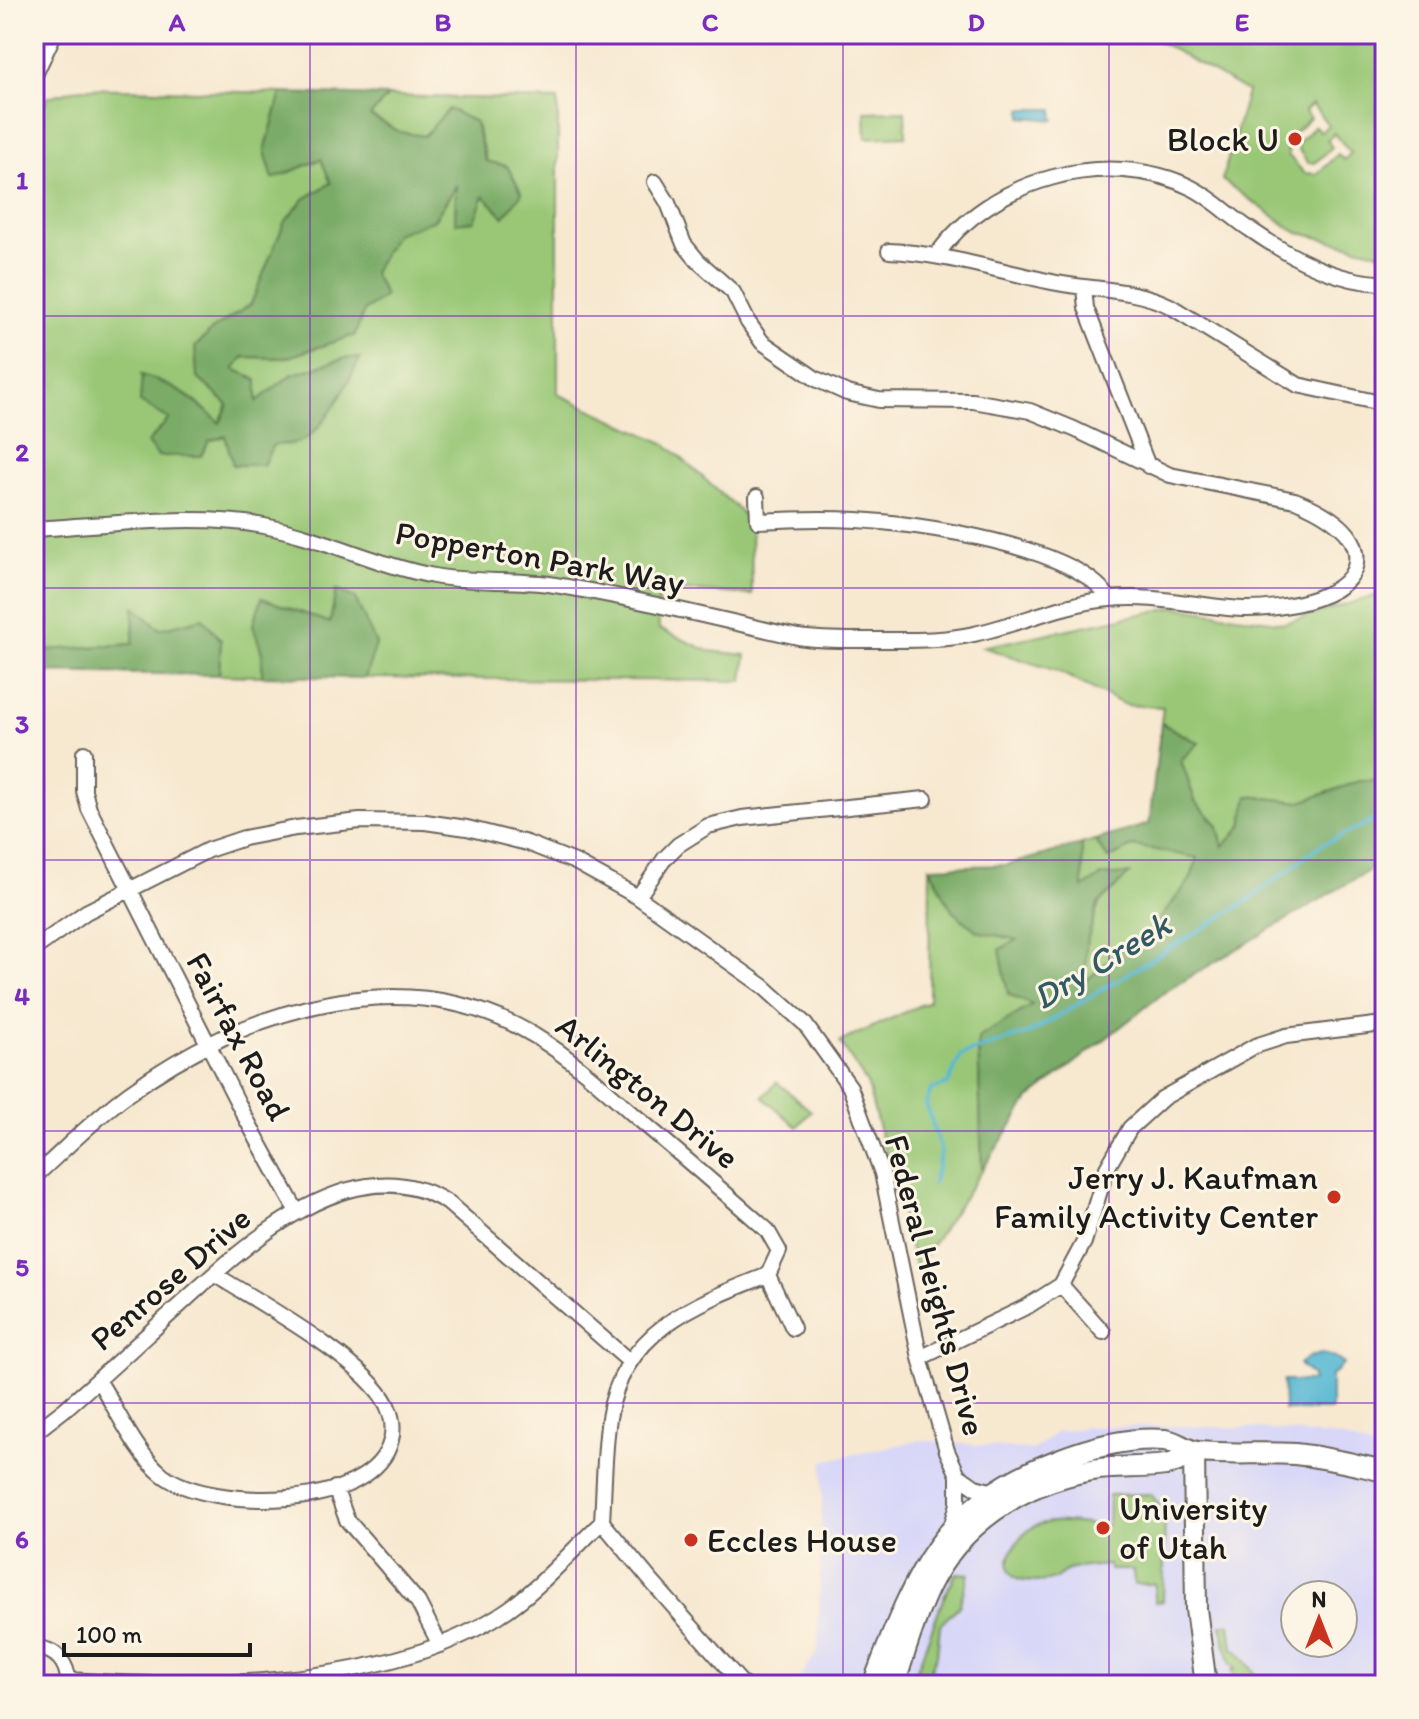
<svg xmlns="http://www.w3.org/2000/svg" width="1419" height="1719" viewBox="0 0 1419 1719" font-family="Itim,sans-serif">
	<style>
		.built { fill: #d8d7f8; fill-rule: evenodd }
		.green { fill: #99c776; stroke: #5a7249; stroke-width: 2; fill-rule: evenodd }
		.forest { fill: #7aac67; stroke: #4b6442; stroke-width: 2 }
		.water { fill: #54b7d3; stroke: #386a78; stroke-width: 2 }
		.lines { fill: none; stroke-linecap: round; stroke-linejoin: round }
		.stream { stroke: #54b7d3; stroke-width: 4 }
		.street-casing { stroke: #69635b; stroke-width: 18 }
		.secondary-casing { stroke: #69635b; stroke-width: 24 }
		.street { stroke: #fff; stroke-width: 14 }
		.secondary { stroke: #fff; stroke-width: 20 }
		.grid { fill: none; stroke: #7b2cbf; stroke-width: 2; stroke-opacity: 0.55 }
		.poi-dot { fill: #c8321e; stroke: #fcf5e5; stroke-width: 3 }
		.labels { text-anchor: middle; stroke-width: 6; stroke-linejoin: round; paint-order: stroke }
		.poi-label { font-size: 34px; fill: #1c1c1c; stroke: #fcf5e5; text-anchor: end }
		.street-label { font-size: 34px; fill: #1c1c1c; stroke: #fcf5e5 }
		.water-label { font-size: 36px; font-style: italic; fill: #325a65; stroke: #fcf5e5 }
		.neatline { fill: none; stroke: #7b2cbf; stroke-width: 3 }
		.grid-label { font-size: 26px; text-anchor: middle; font-weight: bold; fill: #7b2cbf }
	</style>
	<rect width="100%" height="100%" fill="#fcf5e5"/>
	<filter id="ink" filterUnits="userSpaceOnUse"><feTurbulence type="fractalNoise" baseFrequency=".0125" numOctaves="2"/><feDisplacementMap in="SourceGraphic" scale="16" xChannelSelector="R" yChannelSelector="G"/><feConvolveMatrix kernelMatrix="1 2 1 2 8 2 1 2 1" color-interpolation-filters="sRGB"/></filter>
	<filter id="wash" filterUnits="userSpaceOnUse"><feTurbulence type="fractalNoise" baseFrequency=".006" numOctaves="4" result="noise"/><feDisplacementMap in="SourceGraphic" scale="32" xChannelSelector="R" yChannelSelector="G"/><feGaussianBlur stdDeviation="1.8" result="paint"/><feColorMatrix in="noise" values="0 0 0 0 0 0 0 0 0 0 0 0 0 0 0 0 0 1.4 0 .05"/><feComposite in="paint" operator="in"/></filter>
	<g filter="url(#wash)">
		<rect width="100%" height="100%" fill="#f7e8d0"/>
		<path class="built" d="M1178,1426L1253,1428L1340,1437L1385,1453V1685H795L818,1650L823,1461L920,1440L1033,1450L1057,1432L1087,1427ZM1295,1595H1343V1643H1295Z"/>
		<path class="green" d="M1146,34H1385V254L1296,232L1222,180L1247,92ZM1312,104L1328,125L1321,132L1315,126L1298,142V149L1308,163H1315L1332,147L1327,140L1334,133L1351,153L1344,160L1338,154L1317,174L1304,173L1288,155L1289,138L1310,118L1305,111Z
			M81,88L281,93L265,151L273,179L321,159L331,183L304,199L267,266L251,304L212,330L197,377L228,405L219,423C198,400 173,384 142,376L209,441L226,436L234,465L273,444L299,442L318,427L343,393L291,375L257,402L234,369L243,357L285,358L355,335L373,272L395,234L434,220L457,185L456,223L484,195L504,217L475,122L449,109L424,136L400,132L369,116L388,96L558,100V394L666,444L751,521L752,595L696,591L658,592L659,629L709,651L746,655L743,681L365,678L376,644L336,591L330,623L262,598L253,625L262,653V676L219,675L221,640L160,629L134,608L133,644L34,651V120L48,97Z
			M905,111L906,136L866,138L865,112Z
			M1385,593V781H1360L1301,802L1248,796L1242,826L1223,848L1217,824L1195,801L1181,760L1198,743L1161,723L1163,707L1125,705L1057,671L982,647L1175,607L1284,623Z
			M1095,840L1108,859L1134,846L1198,857L1190,880L1152,929L1124,947L1085,982L1086,944L1099,904L1082,889V844Z
			M930,867C957,921 958,927 1018,940L1033,1005L978,1038L982,1170L916,1269L867,1084L840,1042L929,1001Z
			M777,1082L811,1111L797,1127L763,1097Z
			M1151,1494L1165,1514L1163,1601L1155,1602V1584H1134L1133,1570H1110L1109,1565C1097,1566 1083,1566 1072,1569C1065,1570 1061,1574 1056,1578C1047,1583 1034,1582 1025,1581C990,1577 1018,1530 1040,1524C1063,1518 1085,1526 1108,1525L1109,1495Z
			M956,1573L969,1574L959,1606L940,1625L937,1655L924,1685H911L943,1599Z
			M1230,1624L1233,1649L1237,1650L1264,1685H1235L1232,1670L1235,1669L1234,1665H1231L1221,1625Z"/>
		<path class="forest" d="M281,93L388,96L370,116L400,132L424,136L449,109L475,122L485,161L507,166L522,193L504,217L484,196L474,221L455,223L456,186L434,220L395,234L373,272L385,296L364,311L355,335L285,358L243,357L234,369L257,380V401L291,375L345,358H360C349,381 324,433 299,442C292,445 281,444 273,445L263,465H233L225,436L209,441L201,456H158L147,443L169,419L140,402L142,375C179,388 192,398 220,423L228,405L197,377L195,347L212,330L251,304L284,223L304,199L331,183L321,159L273,179L265,151Z
			M336,590L355,598L376,644L365,678L262,676V653L253,625L262,598L330,623Z
			M134,607L160,629L203,618L221,640L219,675L34,672V651L133,644Z
			M1161,723L1199,743L1181,760L1195,801L1217,824L1223,847L1242,826L1248,796L1301,802L1360,781H1385V861L1165,992L1030,1098L982,1170L978,1038L1032,1005L1008,994L1000,949L1017,940L977,931L952,911L930,867L1007,865L1082,844L1083,888L1101,876L1130,874L1098,904L1086,944V981L1124,947L1152,929L1190,880L1198,858L1134,846L1108,859L1095,840L1149,824Z"/>
		<path class="water" d="M1022,109H1053L1054,120L1022,117Z
			M1322,1354L1335,1358L1344,1364L1331,1376V1410H1284L1283,1381H1312V1376L1299,1364L1309,1357Z"/>
		<g class="lines">
			<path class="stream" d="M933,1184L941,1151L926,1104L931,1090L948,1084L961,1055L1032,1032L1249,900L1321,845L1385,815"/>
		</g>
	</g>
	<g filter="url(#ink)">
		<g class="lines">
			<g class="street-casing">
				<path id="street" d="M34,77L54,34
					M889,251C943,253 1002,272 1057,283C1094,290 1136,289 1170,306L1298,385L1385,404
					M936,256C989,179 1108,146 1192,188C1214,199 1231,217 1251,230C1290,257 1337,283 1385,283
					M1084,288L1086,308L1148,466
					M757,497L758,521C791,519 824,518 857,520C914,523 1080,546 1109,599
					M34,529C105,525 195,513 264,526C322,537 376,565 434,576C471,583 510,579 549,584C632,597 716,619 798,637C825,641 851,640 877,640C910,640 943,641 974,634C1020,624 1063,603 1110,599C1155,594 1198,607 1243,609C1277,610 1369,599 1355,548C1349,525 1315,508 1295,500L1170,475L1074,429L1030,411L973,401L879,400L847,393L816,379L762,342L748,322L733,292L698,261L684,244L668,203L655,182
					M84,753V791L89,809L243,1113L297,1212
					M638,897L665,858L678,845L708,826L742,818L925,799
					M34,949L86,912L208,850L244,838L296,828L360,821L425,822L467,828L527,843L575,862L638,897L763,986L804,1023L850,1087L882,1173L920,1358L947,1451L958,1475V1504L951,1528
					M34,1177C65,1149 95,1118 129,1093C243,1010 405,957 535,1036C571,1058 603,1087 634,1115C679,1153 723,1191 767,1230L779,1251L768,1275
					M768,1275L793,1328
					M1061,1285L1103,1332
					M920,1358L1028,1306L1061,1285L1084,1242L1107,1168L1130,1128L1163,1098L1255,1046L1286,1036L1383,1024
					M98,1380C117,1409 136,1454 163,1475C210,1511 374,1512 391,1440C394,1429 392,1416 387,1405C365,1360 258,1302 214,1274
					M34,1433L65,1409C101,1378 135,1346 170,1314C237,1253 351,1140 448,1203L630,1362
					M958,1475L975,1487L994,1492
					M335,1488L347,1520L418,1602L440,1645
					M602,1522L652,1582L743,1685
					M34,1648C56,1648 69,1664 68,1685
					M69,1680C198,1690 386,1687 498,1616C537,1592 569,1553 602,1522C604,1488 604,1452 609,1418C622,1331 696,1303 768,1275"/>
			</g>
			<g class="secondary-casing">
				<path id="secondary" d="M1194,1452L1196,1609L1206,1685
					M873,1685C915,1575 939,1506 1058,1460C1091,1447 1129,1437 1165,1440C1177,1441 1186,1451 1198,1452C1230,1455 1263,1452 1295,1454C1326,1457 1356,1465 1385,1471
					M894,1685C905,1652 914,1618 929,1587C959,1525 1020,1484 1087,1471C1113,1465 1140,1469 1166,1465C1175,1464 1186,1457 1194,1452"/>
			</g>
			<use href="#street" class="street"/>
			<use href="#secondary" class="secondary"/>
		</g>
	</g>
	<path class="grid" d="M310,34V1685M576,34V1685M843,34V1685M1109,34V1685M34,316H1385M34,588H1385M34,860H1385M34,1131H1385M34,1403H1385"/>
	<g class="poi-dot">
		<circle cx="1295" cy="139" r="8"/>
		<circle cx="1334" cy="1197" r="8"/>
		<circle cx="1103" cy="1528" r="8"/>
		<circle cx="691" cy="1540" r="8"/>
	</g>
	<g class="labels">
		<g class="poi-label">
			<text x="1279" y="151">Block U</text>
			<text x="1318" y="1189">Jerry J. Kaufman<tspan x="1318" dy="39">Family Activity Center</tspan></text>
			<text x="1119" y="1520" text-anchor="start">University<tspan x="1119" dy="39">of Utah</tspan></text>
			<text x="707" y="1552" text-anchor="start">Eccles House</text>
		</g>
		<g class="street-label">
			<text transform="translate(540 557) rotate(10)" y="12">Popperton Park Way</text>
			<text transform="translate(239 1036) rotate(62)" y="12">Fairfax Road</text>
			<text transform="translate(648 1091) rotate(39)" y="12">Arlington Drive</text>
			<text transform="translate(170 1278) rotate(-41)" y="12">Penrose Drive</text>
			<text transform="translate(936 1285) rotate(75)" y="12">Federal Heights Drive</text>
		</g>
		<g class="water-label">
			<text transform="translate(1101 960) rotate(-31)" y="13">Dry Creek</text>
		</g>
	</g>
	<rect width="1419" height="1719" fill="none" stroke="#fcf5e5" stroke-width="88"/>
	<g transform="translate(1319 1619)"><circle r="38" fill="#fcf5e5" stroke="#a29e95" stroke-width="2"/>
	<path d="M0-6L14 30L0 20L-14 30Z" fill="#c8321e"/>
	<text y="-12" font-size="22" font-weight="bold" text-anchor="middle" fill="#1c1c1c">N</text>
	</g>
	<path d="M64 1643v12h186v-12" fill="none" stroke="#1c1c1c" stroke-width="4"/>
	<text x="76" y="1643" font-size="24" fill="#1c1c1c" stroke="#fcf5e5" stroke-width="6" paint-order="stroke">100 m</text>
	<rect x="44" y="44" width="1331" height="1631" class="neatline"/>
	<g class="grid-label">
		<text x="177" y="31">A</text>
		<text x="443" y="31">B</text>
		<text x="710" y="31">C</text>
		<text x="976" y="31">D</text>
		<text x="1242" y="31">E</text>
		<text x="22" y="189">1</text>
		<text x="22" y="461">2</text>
		<text x="22" y="733">3</text>
		<text x="22" y="1005">4</text>
		<text x="22" y="1276">5</text>
		<text x="22" y="1548">6</text>
	</g>
</svg>
